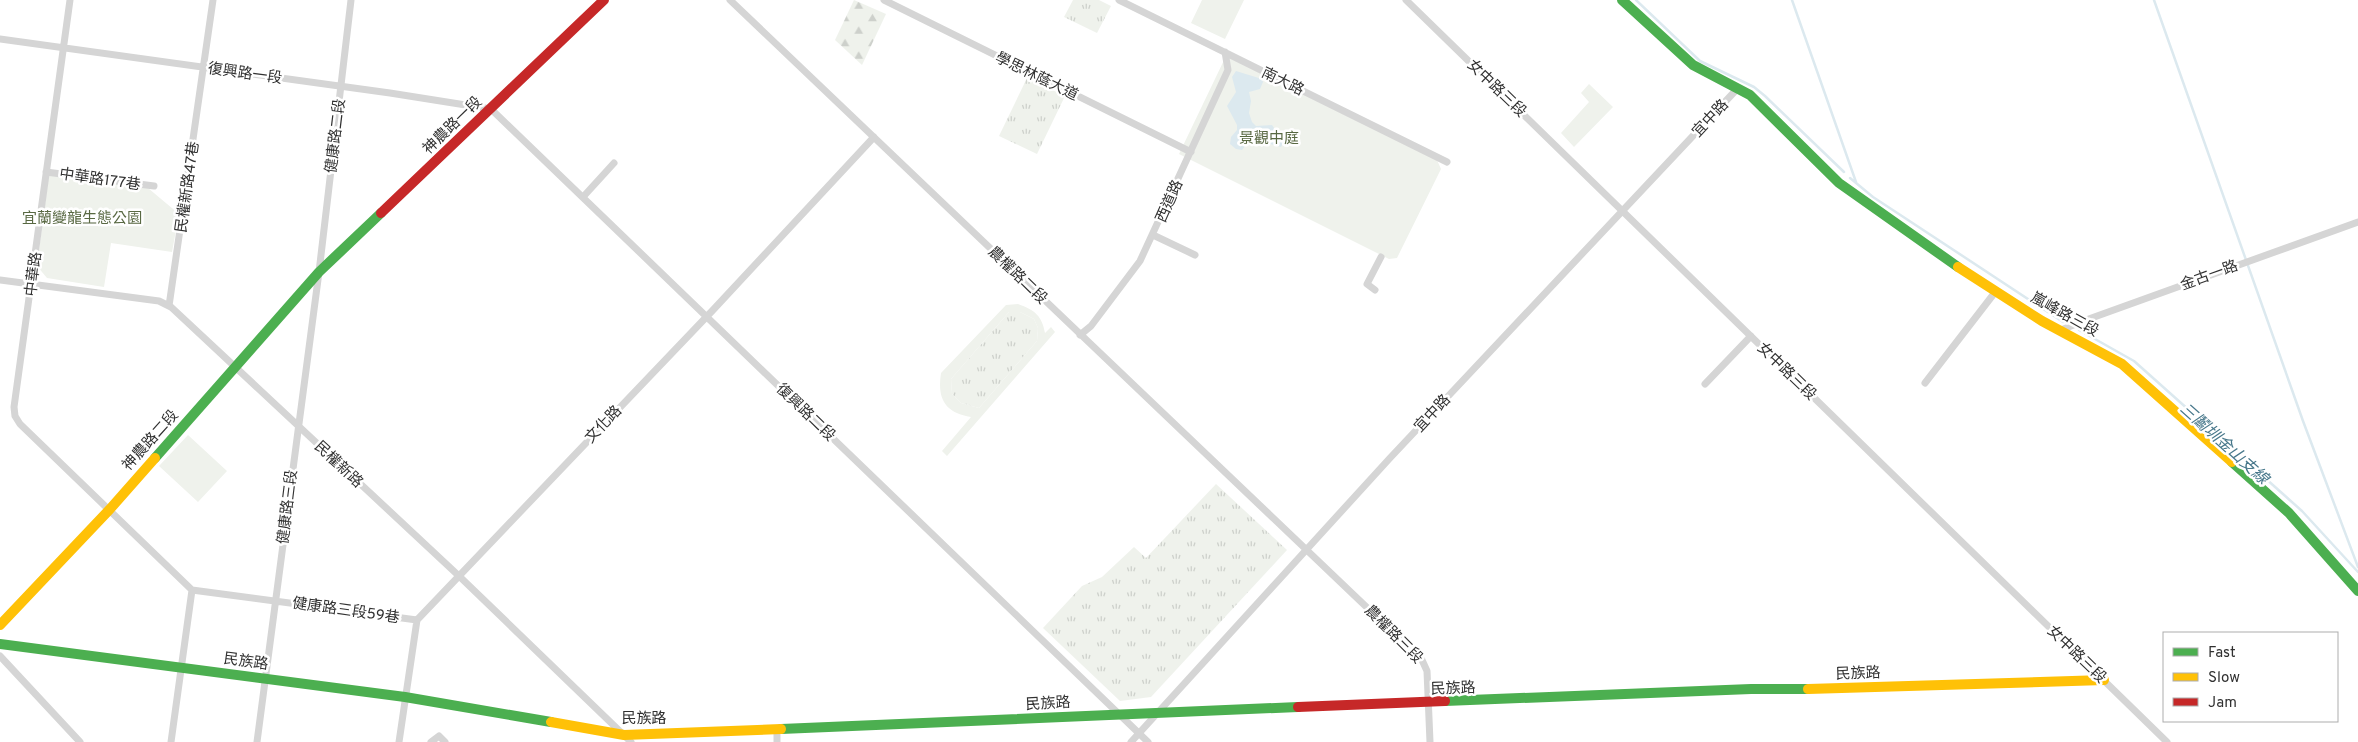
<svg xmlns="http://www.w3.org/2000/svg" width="2358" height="742" viewBox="0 0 2358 742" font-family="Overpass,'Noto Sans TC',sans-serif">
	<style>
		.grass { fill: url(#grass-tufts) }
		.forest { fill: url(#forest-firs) }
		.park { fill: #eff2ec; fill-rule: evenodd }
		.water { fill: #dce9ef }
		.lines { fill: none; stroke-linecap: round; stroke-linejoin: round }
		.stream { stroke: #dce9ef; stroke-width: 2.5 }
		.street { stroke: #d5d5d5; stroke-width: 7 }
		.fast { stroke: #4caf50; stroke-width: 10 }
		.slow { stroke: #ffc107; stroke-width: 10 }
		.jam { stroke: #c62828; stroke-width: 10 }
		.labels { text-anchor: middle; stroke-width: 5; stroke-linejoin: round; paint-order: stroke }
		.street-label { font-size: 15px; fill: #313131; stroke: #fff }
		.park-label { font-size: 15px; fill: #596943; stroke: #fff }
		.water-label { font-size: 16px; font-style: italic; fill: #48788b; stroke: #fff }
	</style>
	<defs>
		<pattern id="grass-tufts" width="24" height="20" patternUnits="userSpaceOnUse" patternTransform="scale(1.25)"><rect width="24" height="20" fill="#eff2ec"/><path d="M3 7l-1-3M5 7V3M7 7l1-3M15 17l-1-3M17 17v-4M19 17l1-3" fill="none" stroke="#cdd0cb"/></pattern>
		<pattern id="forest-firs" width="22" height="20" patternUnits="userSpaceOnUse" patternTransform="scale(1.25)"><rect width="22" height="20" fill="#eff2ec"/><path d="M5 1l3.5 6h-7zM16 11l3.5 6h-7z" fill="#cdd0cb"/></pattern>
	</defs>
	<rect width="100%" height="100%" fill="#fff"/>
	<path class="grass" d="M1073,0H1099L1111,6L1097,33L1064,17Z
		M1027,78L1065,96L1037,154L999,136Z
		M1009,312H1020L1034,319L1038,328L1037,341L979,408L961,403L952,394L951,379Z
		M1216,484L1287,550L1151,697L1120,701L1043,628L1082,586L1102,577L1134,547L1146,558Z"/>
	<path class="forest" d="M854,0L886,14L862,65L835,40Z"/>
	<path class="park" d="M1202,0H1244L1225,39L1191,23Z
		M1226,56L1437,160L1441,169L1397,258L1389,259L1179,154Z
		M1589,84L1613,107L1574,147L1561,133L1589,102L1581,93Z
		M49,174L148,188L179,214L172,252L111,243L104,287L47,278L37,266Z
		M1018,304C1035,310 1042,316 1045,333L1051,327L1055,332L947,456L942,451L971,417C945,413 937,399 941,373L1006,305ZM1009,312H1020L1034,319L1038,328L1037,341L979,408L961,403L952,394L951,379Z
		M188,435L227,471L198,502L159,466Z"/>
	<path class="water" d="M1236,71L1262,79L1263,82L1260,89L1249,92L1251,101L1249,113L1252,122L1256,126L1272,125L1284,142L1281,147L1251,139L1242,150L1236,149L1230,144L1231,137L1237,130V125L1227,106L1236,92L1232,77Z"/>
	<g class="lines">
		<path class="stream" d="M1636,0L1700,61L1754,87L1765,96L1844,172
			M1792,0L1856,182
			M2154,0L2303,421L2358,567
			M1850,178L1873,197L2063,322
			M2079,330L2134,361L2302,511L2358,572"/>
		<path class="street" d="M70,0L14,407L15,416L20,424L192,590L417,620
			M730,0L1422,660L1427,671L1430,742
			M884,0L1191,152
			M1119,0L1447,162
			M1406,0L2167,742
			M0,39L390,93L491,109L1148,742
			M46,172L154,186
			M583,197L614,163
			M1153,235L1195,255
			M0,280L159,301L171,307L459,576L631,742
			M1375,290L1367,284L1381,257
			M169,306L213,0
			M2061,330L2086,320L2358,222
			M1080,335L1091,326L1140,261L1228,70L1225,52
			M1925,383L1996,291
			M1705,384L1751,336
			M0,656L80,742
			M777,729V742
			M171,742L192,590
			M257,742L319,272L351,0
			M399,742L417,620L713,310L874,137
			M431,742L439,736L445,742
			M1131,742L1390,458L1738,88"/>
		<path class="fast" d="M1622,0L1693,65L1750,95L1839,183L1958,267
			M155,458L319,272L381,213
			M2232,462L2289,513L2358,591
			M0,644L405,697L551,722
			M1445,701L1751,689H1808
			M781,729L1298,707"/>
		<path class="slow" d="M1958,267L2042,321L2122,364L2232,462
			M0,625L110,509L155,458
			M1808,689L2104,680
			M551,722L624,735L781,729"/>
		<path class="jam" d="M381,213L604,0
			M1298,707L1445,701"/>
	</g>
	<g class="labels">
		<g class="street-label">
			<text transform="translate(245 73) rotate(8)" y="5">復興路一段</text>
			<text transform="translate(1037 76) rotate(26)" y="5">學思林蔭大道</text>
			<text transform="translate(1283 81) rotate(26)" y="5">南大路</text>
			<text transform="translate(1497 88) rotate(44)" y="5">女中路三段</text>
			<text transform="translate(1710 118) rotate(-47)" y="5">宜中路</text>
			<text transform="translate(452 125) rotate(-44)" y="5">神農路一段</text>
			<text transform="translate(335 136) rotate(-83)" y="5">健康路二段</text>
			<text transform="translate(100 179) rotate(8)" y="5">中華路177巷</text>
			<text transform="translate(187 187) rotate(-82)" y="5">民權新路47巷</text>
			<text transform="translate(1169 201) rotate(-66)" y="5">西道路</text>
			<text transform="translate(33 274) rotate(-83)" y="5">中華路</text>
			<text transform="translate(1018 275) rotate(44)" y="5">農權路二段</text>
			<text transform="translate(2209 275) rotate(-20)" y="5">金古一路</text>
			<text transform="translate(2065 314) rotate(29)" y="5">嵐峰路三段</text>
			<text transform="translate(1787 371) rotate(44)" y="5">女中路三段</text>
			<text transform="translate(806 412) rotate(44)" y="5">復興路二段</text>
			<text transform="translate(1432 413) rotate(-47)" y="5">宜中路</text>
			<text transform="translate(603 424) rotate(-46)" y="5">文化路</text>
			<text transform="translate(150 440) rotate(-48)" y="5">神農路二段</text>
			<text transform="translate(339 464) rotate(43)" y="5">民權新路</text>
			<text transform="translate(287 507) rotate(-83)" y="5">健康路三段</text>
			<text transform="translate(346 610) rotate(8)" y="5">健康路三段59巷</text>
			<text transform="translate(1394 634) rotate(45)" y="5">農權路三段</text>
			<text transform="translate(2077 654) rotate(44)" y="5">女中路三段</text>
			<text transform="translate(246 661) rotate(8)" y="5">民族路</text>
			<text transform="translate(1858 673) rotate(-2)" y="5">民族路</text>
			<text transform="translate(1453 688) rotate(-2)" y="5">民族路</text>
			<text transform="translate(1048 703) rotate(-3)" y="5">民族路</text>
			<text x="644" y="723">民族路</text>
		</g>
		<g class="park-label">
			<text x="1269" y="143">景觀中庭</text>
			<text x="82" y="223">宜蘭變龍生態公園</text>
		</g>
		<g class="water-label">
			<text transform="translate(2225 443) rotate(42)" y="6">三鬮圳金山支線</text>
		</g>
	</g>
	<rect x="2163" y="632" width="175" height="90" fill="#ffffff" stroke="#adadad"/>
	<rect x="2173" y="648" width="25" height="8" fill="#4caf50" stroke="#adadad"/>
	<text x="2208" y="657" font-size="15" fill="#313131">Fast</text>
	<rect x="2173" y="673" width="25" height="8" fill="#ffc107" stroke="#adadad"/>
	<text x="2208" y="682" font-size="15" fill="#313131">Slow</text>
	<rect x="2173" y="698" width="25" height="8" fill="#c62828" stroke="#adadad"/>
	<text x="2208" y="707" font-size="15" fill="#313131">Jam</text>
</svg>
